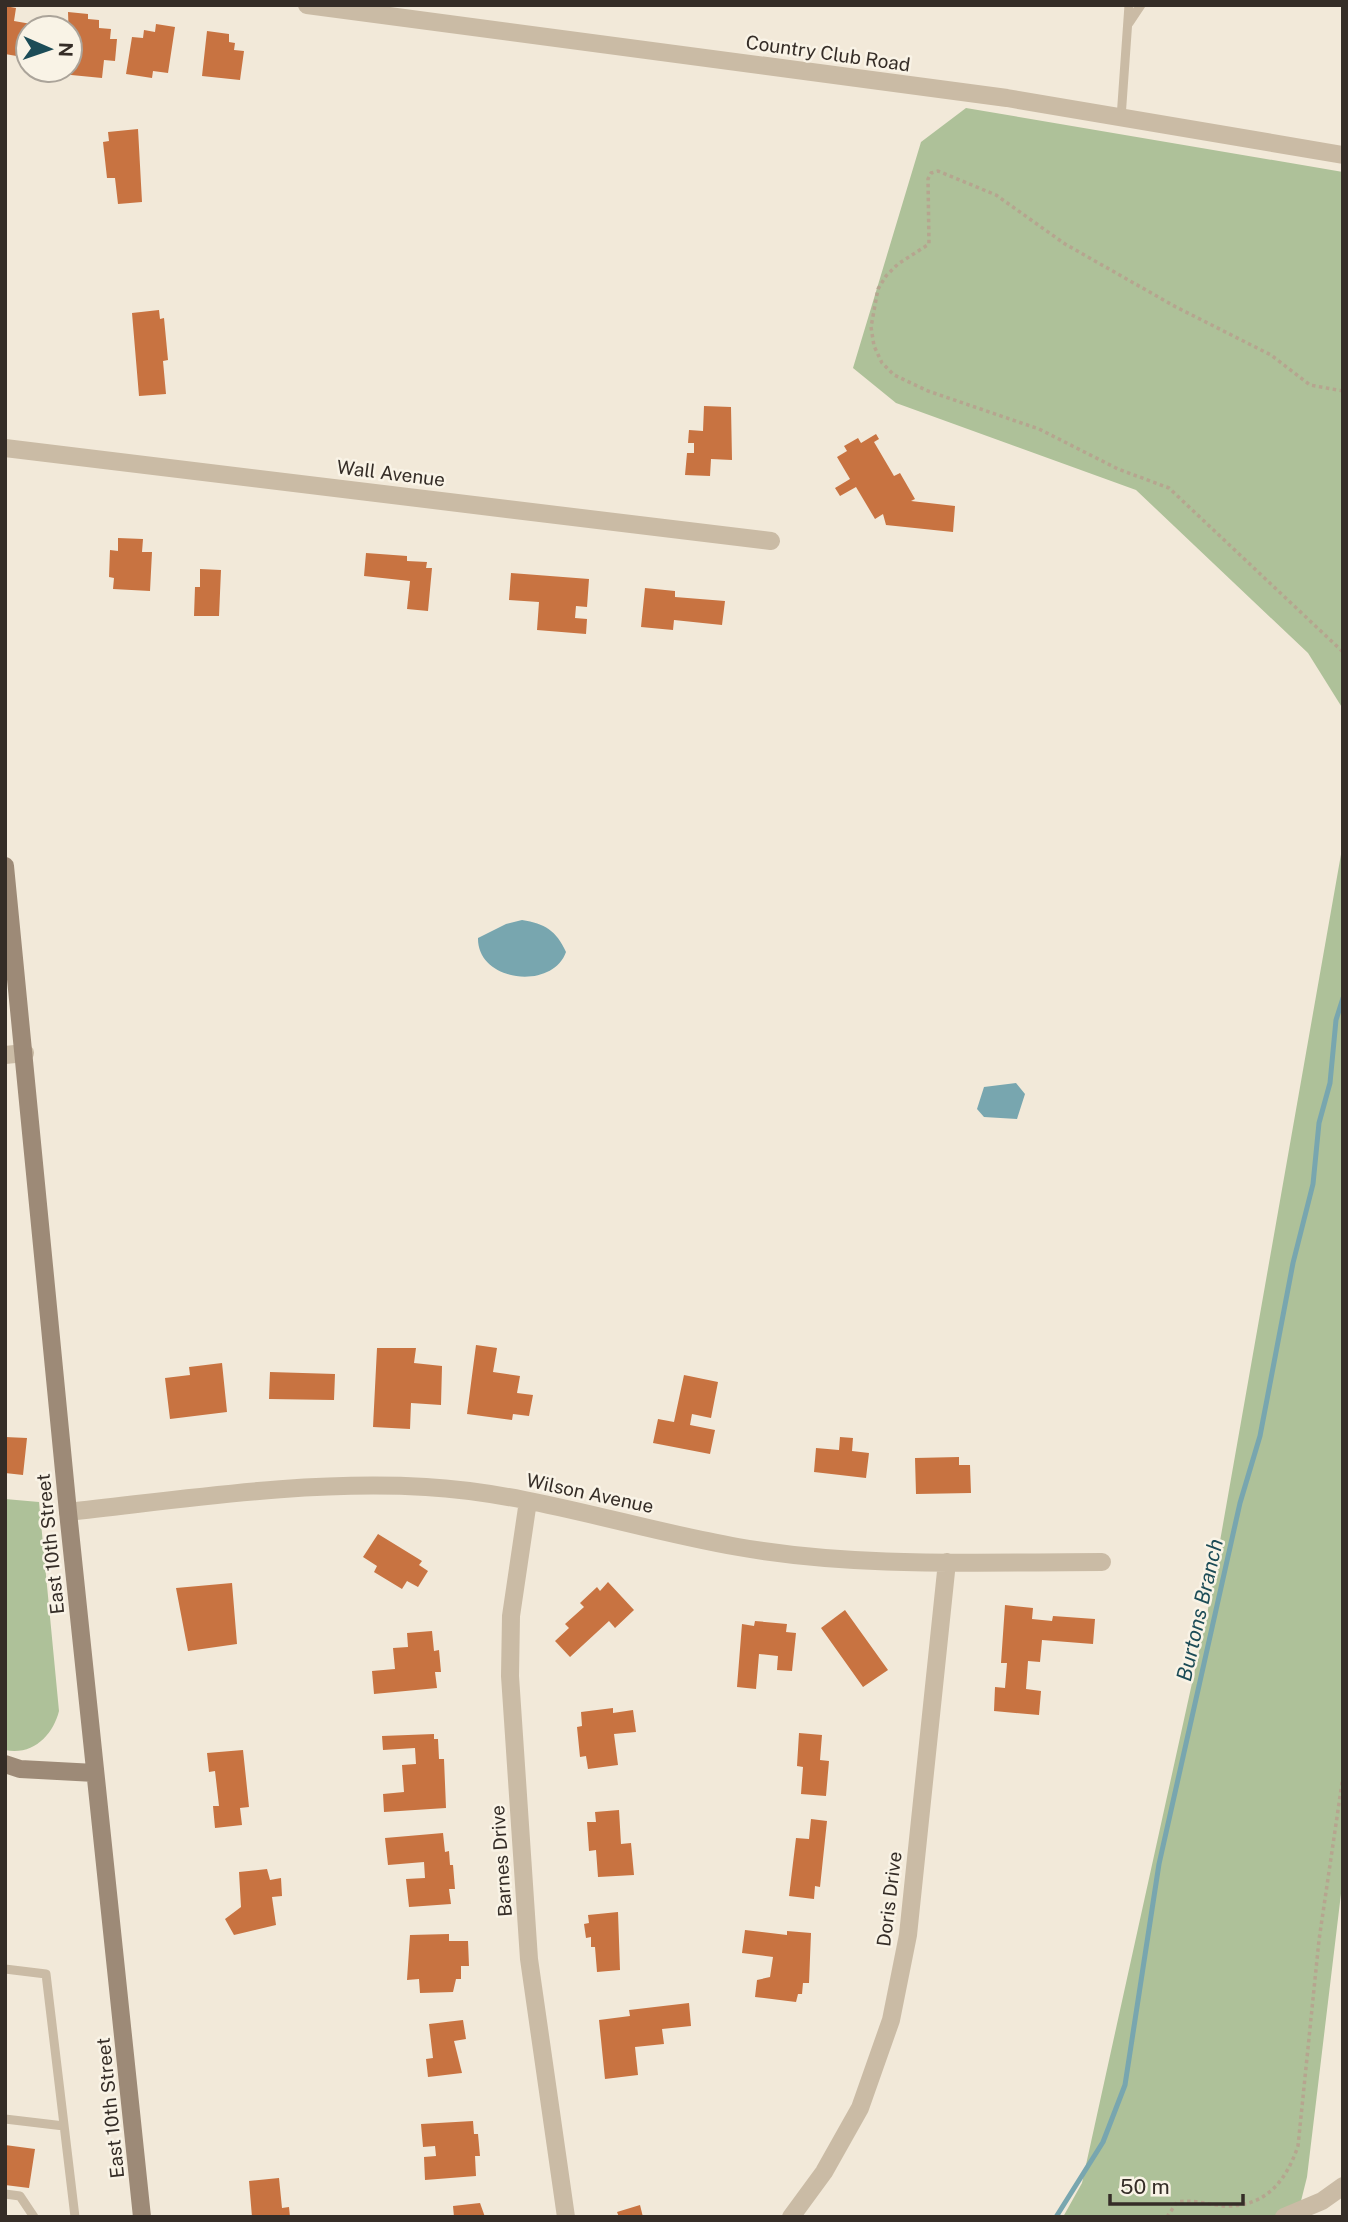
<svg xmlns="http://www.w3.org/2000/svg" width="1348" height="2222" viewBox="0 0 1348 2222" font-family="'Public Sans',sans-serif">
	<style>
		.green { fill: #aec199 }
		.water { fill: #78a6af }
		.lines { fill: none; stroke-linecap: round; stroke-linejoin: round }
		.stream { stroke: #78a6af; stroke-width: 5 }
		.building { fill: #c87341 }
		.path { stroke: #b6a58f; stroke-width: 3.5; stroke-dasharray: 3.5 3.5; stroke-linecap: butt }
		.lane { stroke: #cabba5; stroke-width: 9 }
		.street { stroke: #cabba5; stroke-width: 18 }
		.secondary { stroke: #9d8a77; stroke-width: 18 }
		.labels { text-anchor: middle; stroke-width: 5; stroke-linejoin: round; paint-order: stroke }
		.street-label { font-size: 19px; fill: #352d27; stroke: #f9f3e6 }
		.water-label { font-size: 21px; font-style: italic; fill: #1c4c57; stroke: #f9f3e6 }
	</style>
	<rect width="100%" height="100%" fill="#f2e9d9"/>
	<path class="green" d="M966,108L1343,172V709L1308,653L1136,490L896,403L853,368L921,142Z
		M1343,843V1877L1307,2177L1297,2217H1063L1082,2183L1207,1615Z
		M5,1499L39,1502L59,1711C53,1735 33,1756 5,1750Z"/>
	<path class="water" d="M522,920C545,924 556,930 566,952C552,991 477,982 478,938L506,924Z
		M1016,1083L1025,1094L1017,1119L984,1117L977,1109L984,1087Z"/>
	<g class="lines">
		<path class="stream" d="M1056,2217L1103,2142L1125,2085L1159,1864L1240,1503L1260,1436L1293,1263L1313,1184L1319,1123L1330,1083L1336,1020L1343,998"/>
	</g>
	<path class="building" d="M5,6L16,8L14,21L37,25L36,28H28V58L5,54Z
		M68,12L88,14V19L99,20V28L111,29L110,39H117L115,61L104,60L102,78L61,74L62,70H70Z
		M156,24L175,27L168,73L153,71L152,78L126,74L132,37L143,38L144,30L155,32Z
		M207,31L229,34V42L235,43L234,50L244,51L240,80L202,76Z
		M138,129L142,202L118,204L115,178H107L103,142L109,141L108,132Z
		M159,310L160,319L164,318L168,360L163,361L166,394L139,396L132,313Z
		M704,406L731,407L732,460L711,459L710,476L685,475L687,453H694V443H688L689,430L703,431Z
		M876,434L879,439L874,442L894,476L900,473L915,499L911,501L955,506L953,532L886,525L883,514L875,519L856,487L840,496L835,488L850,479L837,457L847,451L844,446L858,438L861,443Z
		M118,538L143,539L142,552H152L150,591L113,589L114,578L109,577L110,550L118,551Z
		M366,553L407,556V561L427,562L426,568H432L428,611L407,609L410,581L364,576Z
		M200,569L221,570L219,616H194L195,587H200Z
		M511,573L589,579L587,607L576,606L575,618L587,619L586,634L537,630L539,602L509,600Z
		M645,588L675,591V597L725,601L722,625L674,620L673,630L641,627Z
		M476,1345L497,1348L493,1372L520,1376L517,1393L533,1395L529,1416L513,1414L512,1420L467,1414Z
		M377,1348H416L414,1363L442,1366L441,1405L411,1403L410,1429L373,1427Z
		M222,1363L227,1412L170,1419L165,1378L190,1375L189,1367Z
		M270,1372L335,1374L334,1400L269,1399Z
		M684,1375L718,1382L711,1418L692,1414L690,1425L715,1430L710,1454L653,1443L658,1419L674,1422Z
		M5,1437L27,1438L23,1475L5,1473Z
		M840,1437L853,1438L852,1451L869,1453L866,1478L814,1472L816,1448L839,1450Z
		M959,1457V1465H970L971,1493L916,1494L915,1458Z
		M378,1534L422,1561L419,1565L428,1571L418,1587L407,1581L402,1589L374,1572L377,1566L363,1557Z
		M608,1582L634,1610L615,1628L609,1621L570,1657L555,1641L569,1628L565,1624L584,1607L580,1603L597,1587L600,1591Z
		M232,1583L237,1644L188,1651L176,1588Z
		M1005,1605L1033,1608L1032,1619L1052,1621L1053,1616L1095,1619L1093,1644L1042,1640L1040,1662L1028,1661L1026,1689L1041,1691L1039,1715L994,1711L995,1687L1005,1688L1007,1663H1001Z
		M845,1610L888,1670L863,1687L821,1628Z
		M755,1621L787,1624L786,1632L796,1633L792,1671L777,1670L778,1656L759,1654L756,1689L737,1687L742,1624L754,1626Z
		M432,1631L434,1651L439,1650L441,1672H435L437,1688L374,1694L372,1671L395,1669L393,1648L408,1647L407,1633Z
		M613,1708V1713L633,1710L636,1732L614,1734L618,1765L588,1769L586,1756L580,1757L577,1727L582,1726L581,1712Z
		M799,1733L822,1735L820,1760L829,1761L826,1796L801,1794L803,1767L797,1766Z
		M434,1734V1739H438L439,1759H444L446,1808L384,1812L383,1794L404,1792L402,1765L416,1764L415,1748L383,1750L382,1736Z
		M243,1750L249,1807L240,1808L242,1825L215,1828L213,1806H219L215,1771L209,1772L207,1753Z
		M619,1810L621,1844L631,1843L634,1875L598,1877L596,1850L589,1851L587,1822H596L595,1812Z
		M811,1819L827,1821L820,1887L815,1886L814,1899L789,1896L796,1838L809,1839Z
		M443,1833L445,1852L449,1851L450,1865H453L455,1889H449L451,1904L409,1907L406,1879L425,1878L424,1862L388,1865L385,1838Z
		M267,1869L270,1880L281,1878L282,1896L272,1897L276,1925L234,1935L225,1919L241,1907L239,1872Z
		M618,1912L620,1970L597,1972L595,1947H591V1937L586,1938L584,1924L589,1923L588,1915Z
		M745,1930L787,1935V1931L811,1933L809,1983H803L802,1994H798L796,2002L755,1997L757,1980L770,1977L773,1957L742,1953Z
		M449,1934V1941H468L469,1966H461V1979H456L453,1992L420,1993L419,1979L407,1980L410,1935Z
		M689,2003L691,2026L662,2029L664,2044L635,2047L638,2075L605,2079L599,2020L630,2016L629,2010Z
		M463,2020L466,2039L454,2041L462,2073L428,2077L426,2059L433,2058L429,2024Z
		M473,2121L474,2134H478L480,2156H475L476,2176L425,2180L424,2157L436,2156L435,2146L423,2147L421,2124Z
		M5,2145L35,2149L29,2188L5,2185Z
		M279,2178L282,2208L289,2207L290,2217H252L249,2181Z
		M480,2203L485,2217H454L453,2206Z
		M640,2205L643,2217H619L617,2212Z"/>
	<g class="lines">
		<path class="path" d="M1343,391L1310,385L1271,355L1176,307L1065,244L996,195L938,171L931,173L928,179L929,244L898,264L886,276L878,289L871,327L874,346L882,363L894,375L928,391L1039,429L1118,469L1169,488L1343,652
			M1167,2217L1177,2202C1195,2199 1208,2205 1225,2206C1266,2207 1286,2181 1298,2146L1319,1940L1343,1776"/>
		<path class="lane" d="M1129,23L1141,5
			M1121,118L1129,5
			M5,1969L46,1974L75,2217
			M5,2119L64,2126
			M5,2194L20,2196L34,2217"/>
		<path class="street" d="M307,5L1007,98L1343,155
			M5,448L771,541
			M5,1055L25,1053
			M528,1501L511,1616L510,1676L529,1959L566,2217
			M68,1512C187,1499 306,1480 426,1487C532,1493 634,1529 738,1547C857,1568 981,1562 1102,1562
			M791,2217L824,2172L860,2108L891,2020L908,1935L947,1562
			M1284,2217L1322,2201L1343,2186"/>
		<path class="secondary" d="M5,866L68,1512L142,2217
			M5,1764L20,1769L95,1773"/>
	</g>
	<g class="labels">
		<g class="street-label">
			<text transform="translate(828 53) rotate(8)" y="7">Country Club Road</text>
			<text transform="translate(391 473) rotate(7)" y="7">Wall Avenue</text>
			<text transform="translate(590 1493) rotate(12)" y="7">Wilson Avenue</text>
			<text transform="translate(50 1544) rotate(-96)" y="7">East 10th Street</text>
			<text transform="translate(501 1861) rotate(-94)" y="7">Barnes Drive</text>
			<text transform="translate(889 1899) rotate(-83)" y="7">Doris Drive</text>
			<text transform="translate(110 2108) rotate(-96)" y="7">East 10th Street</text>
		</g>
		<g class="water-label">
			<text transform="translate(1200 1610) rotate(-77)" y="7">Burtons Branch</text>
		</g>
	</g>
	<rect width="1348" height="2222" fill="none" stroke="#352d27" stroke-width="14"/>
	<g transform="translate(49 49) rotate(92)"><circle r="33" fill="#f9f3e6" stroke="#aba49a" stroke-width="2"/>
	<path d="M0-5L12 26L0 18L-12 26Z" fill="#1c4c57"/>
	<text y="-10" font-size="19" font-weight="bold" text-anchor="middle" fill="#352d27">N</text>
	</g>
	<path d="M1110 2194v10h133v-10" fill="none" stroke="#352d27" stroke-width="3.5"/>
	<text x="1120" y="2194" font-size="21" fill="#352d27" stroke="#f9f3e6" stroke-width="5" paint-order="stroke">50 m</text>
</svg>
